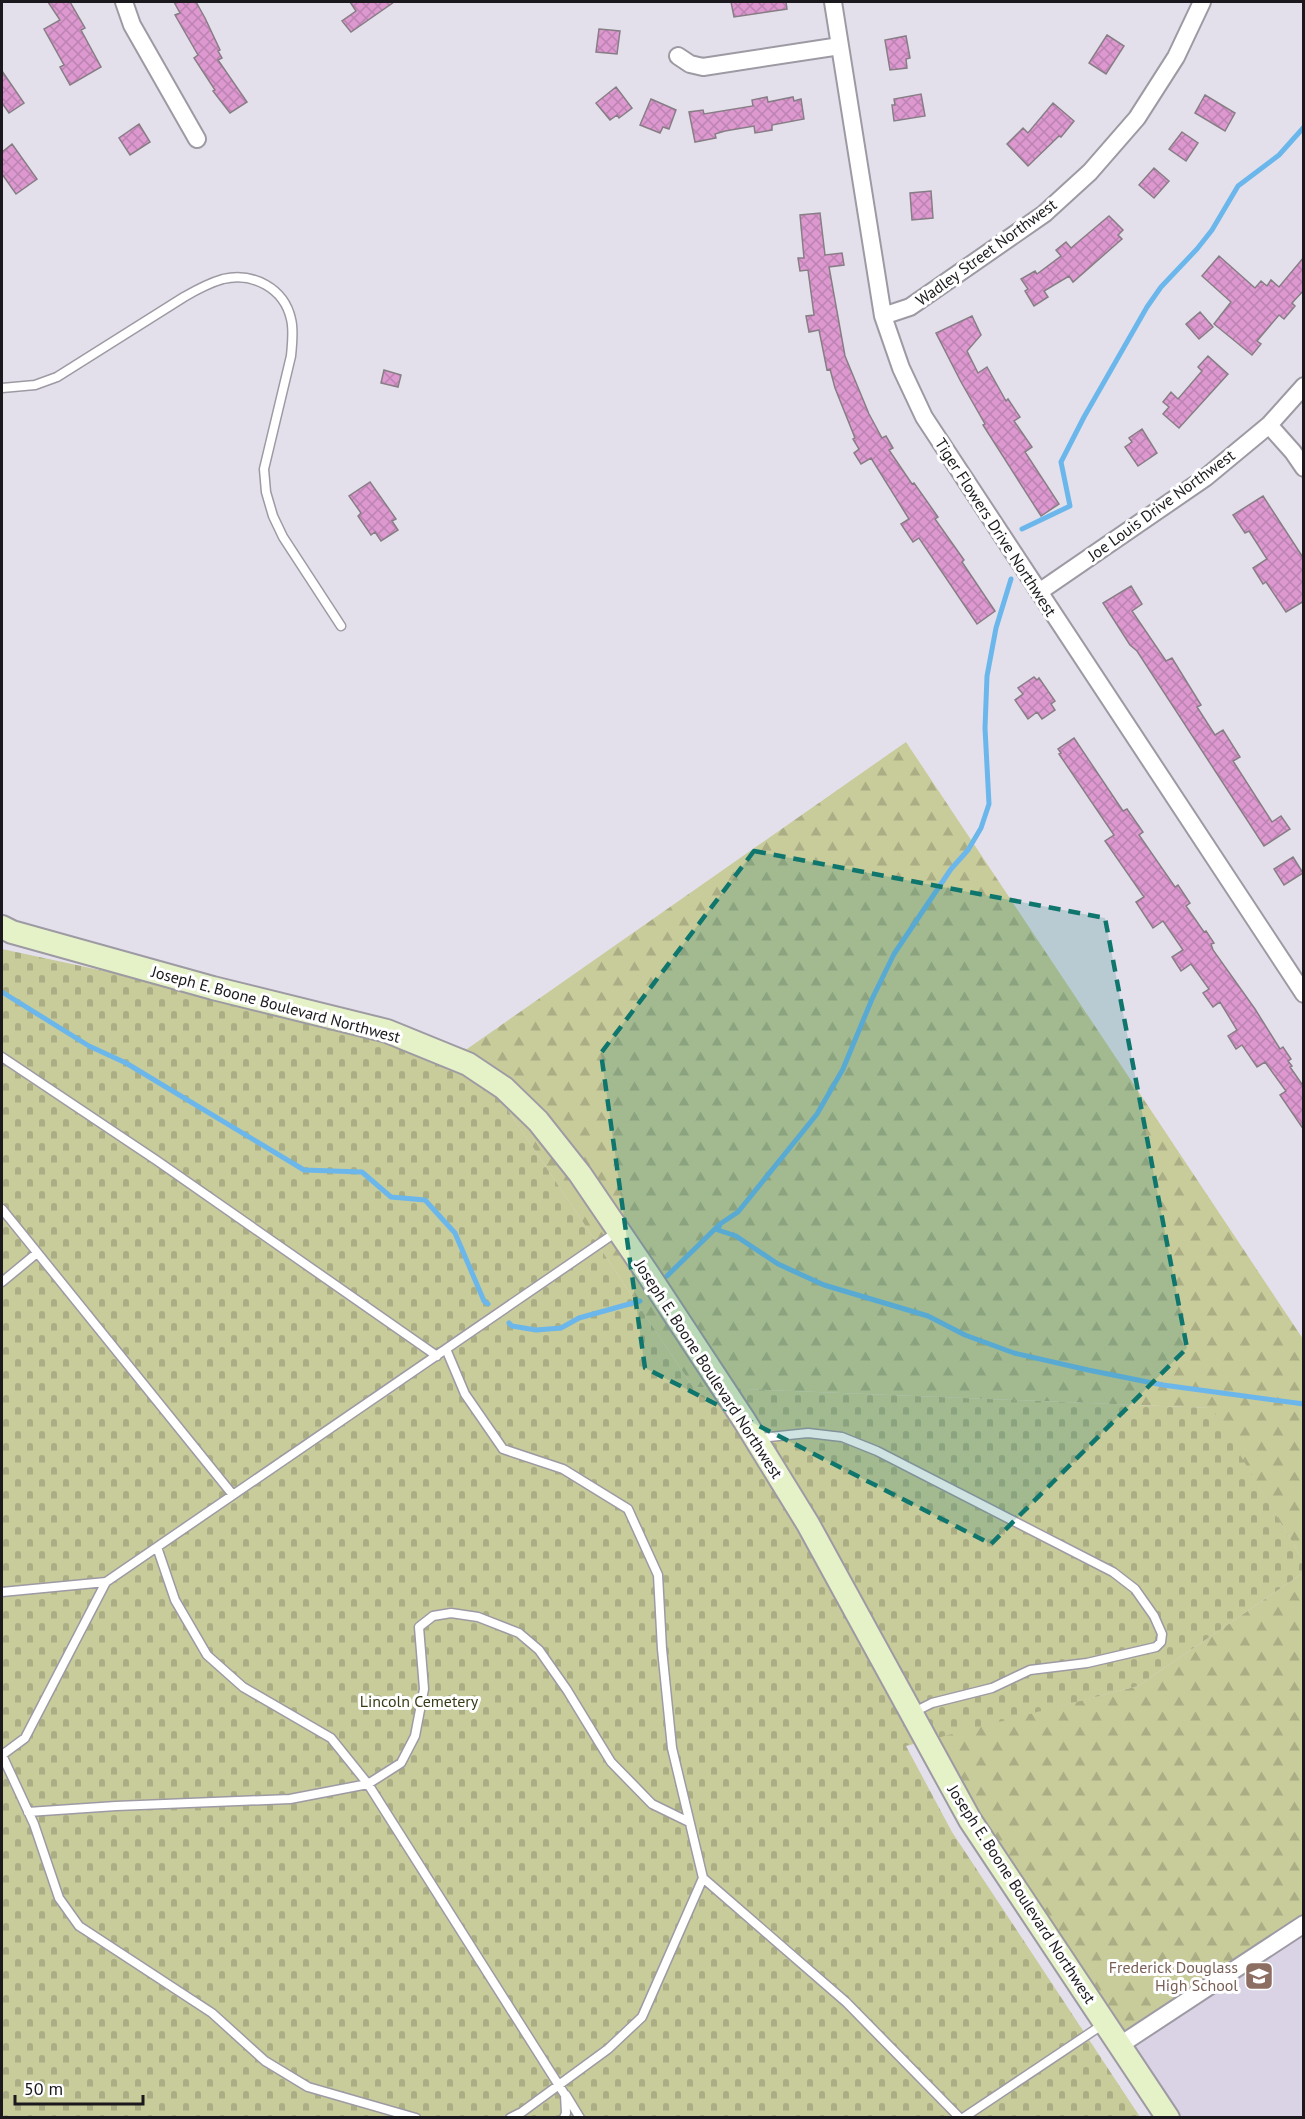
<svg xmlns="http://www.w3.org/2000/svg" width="1305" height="2119" viewBox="0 0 1305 2119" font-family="'PT Sans',sans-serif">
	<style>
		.built { fill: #dad3e5 }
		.forest { fill: url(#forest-firs) }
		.cemetery { fill: url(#cemetery-stones) }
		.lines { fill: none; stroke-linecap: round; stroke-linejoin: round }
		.stream { stroke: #6bb7ec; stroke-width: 5 }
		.building { fill: url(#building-cross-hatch); stroke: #877e85; stroke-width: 1.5 }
		.lane-casing { stroke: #9e9aa4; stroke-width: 11 }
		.street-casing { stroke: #9e9aa4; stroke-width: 20 }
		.secondary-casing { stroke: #9e9aa4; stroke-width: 26 }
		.lane { stroke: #fff; stroke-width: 8 }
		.street { stroke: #fff; stroke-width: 16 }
		.secondary { stroke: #e5f2c8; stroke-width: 22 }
		.marked { fill: #0f766e; fill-opacity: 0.2; stroke: #0f766e; stroke-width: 4.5; stroke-dasharray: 12 8; stroke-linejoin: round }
		.labels { text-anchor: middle; stroke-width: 6; stroke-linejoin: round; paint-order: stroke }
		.street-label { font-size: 16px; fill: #1b191d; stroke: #fff }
		.park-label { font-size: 16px; fill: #393b16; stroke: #fff }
		.education-label { font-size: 16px; fill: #785e54; stroke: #fff; text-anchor: end }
	</style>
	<defs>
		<pattern id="forest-firs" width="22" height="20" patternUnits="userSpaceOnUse" patternTransform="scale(1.5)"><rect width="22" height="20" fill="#c8cb9a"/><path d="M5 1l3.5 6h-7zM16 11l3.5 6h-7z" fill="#abae84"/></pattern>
		<pattern id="cemetery-stones" width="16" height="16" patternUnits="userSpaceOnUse" patternTransform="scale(1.5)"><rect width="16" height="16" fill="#c8cb9a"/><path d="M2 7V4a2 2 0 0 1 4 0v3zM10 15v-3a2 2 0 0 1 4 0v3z" fill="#abae84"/></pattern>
		<pattern id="building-cross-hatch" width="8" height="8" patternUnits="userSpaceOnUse" patternTransform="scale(1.5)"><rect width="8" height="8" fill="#dc98cf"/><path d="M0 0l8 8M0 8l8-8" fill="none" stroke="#bc82b1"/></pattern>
	</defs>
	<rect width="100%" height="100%" fill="#e4e0eb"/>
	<path class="built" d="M1303,1918V2117H1180L1126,2035Z"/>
	<path class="forest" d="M906,742L1303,1339V1560L1211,1408L693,1387L467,1049Z
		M1303,1573V1918L1126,2035L979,1814L937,1737L1138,1686Z"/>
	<path class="cemetery" d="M2,949L467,1049L693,1387L1212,1408L1303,1560V1573L1138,1686L906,1746L952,1832L1140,2117L2,2118Z"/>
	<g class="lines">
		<path class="stream" d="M1022,529L1070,506L1061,462L1084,417L1147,307L1161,287L1197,249L1212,230L1238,186L1279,155L1304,127
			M2,992L89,1046L126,1063L304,1170L362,1172L391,1197L425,1200L455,1233L484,1301L488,1304
			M720,1224L718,1230L736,1236L778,1264L824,1285L928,1316L965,1335L1014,1353L1088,1370L1163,1385L1304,1404
			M667,1276L720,1224L738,1212L817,1114L843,1069L872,999L894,954L951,869L968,850L981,828L989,804L985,728L987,676L996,628L1011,579
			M509,1323L512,1326L536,1330L561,1328L579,1318L640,1301"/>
	</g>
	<path class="building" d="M48,2H70L85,28L81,30L101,67L70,85L60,67L64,65L44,29L60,20Z
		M174,2H196L205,18L220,50L218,51L222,58L218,60L247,102L230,113L213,91L215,90L194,58L198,55L175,15L180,13Z
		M350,2H394L351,32L342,21L356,11Z
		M731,2H786L787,9L734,17Z
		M599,29L620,31L617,54L596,52Z
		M1107,35L1124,46L1106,74L1089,63Z
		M906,36L910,58L906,59L907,68L890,70L885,40Z
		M2,71L24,103L9,113L2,103Z
		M616,87L632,108L619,118L617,115L610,120L596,103Z
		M921,94L925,116L894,121L892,105H895L894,99Z
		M1205,95L1235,113L1225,131L1195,113Z
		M767,97L768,102L793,97L794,101L801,99L804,119L772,125V130L755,133L754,126L725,131L715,134L716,138L695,142L689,112L703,110L704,114L753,106L752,100Z
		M651,99L676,110L669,129L663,127L660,133L640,125Z
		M1053,103L1074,121L1061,137L1059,136L1028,166L1007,144L1023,128L1028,133Z
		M139,124L150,142L130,155L119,138Z
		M1182,132L1198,143L1186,161L1169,149Z
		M12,144L37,179L16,194L2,174V152Z
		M1154,168L1169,181L1154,198L1139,185Z
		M931,191L933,218L912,220L910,193Z
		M820,213L825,255L842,253L844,265L829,267L845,356L869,414L882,438L886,436L893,448L889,450L912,484L914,483L938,517L935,519L964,560L962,562L995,611L977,624L919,538L913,542L901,524L909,519L871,458L861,464L854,453L859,449L853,439L855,438L835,388L830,369L827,370L819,330L809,332L806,316L814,315L808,270L800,271L798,258H804L800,215Z
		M1109,216L1123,230L1118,235L1122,239L1073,282L1069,276L1044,291L1048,297L1034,306L1025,291L1028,289L1021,279L1035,271L1037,274L1061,256L1056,250L1066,242L1071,248Z
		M1219,256L1255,288L1261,281L1267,286L1271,280L1279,287L1304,257V290L1292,303L1295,306L1284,319L1279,315L1257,341L1261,344L1252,355L1214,324L1231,302L1202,276Z
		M1200,312L1213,327L1199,339L1186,324Z
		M972,316L981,335L967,351L978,373L987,367L1006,401L1008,399L1020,417L1014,421L1032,447L1025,452L1059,504L1041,516L983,425L985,424L961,382L936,333Z
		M1208,356L1228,374L1179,428L1163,414L1169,407L1163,402L1171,392L1178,399L1202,371L1198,367Z
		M384,370L401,375L398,387L381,383Z
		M1142,429L1157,453L1138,466L1125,447L1132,442L1129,438Z
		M370,482L396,519L392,521L398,530L381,541L375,532L371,535L358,516L361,513L349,496Z
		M1263,496L1304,559V601L1286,612L1266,582L1263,584L1253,568L1267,559L1249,531L1245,533L1233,515Z
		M1131,586L1142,604L1132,611L1166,661L1172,658L1201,705L1197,707L1215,735L1223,730L1240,757L1233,761L1272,822L1281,816L1290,829L1264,846L1137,651L1130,645L1103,603Z
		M1034,677L1037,680L1039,678L1055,701L1051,704L1055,710L1042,719L1037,712L1028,719L1015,700L1023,694L1018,688Z
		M1074,738L1123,811L1127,809L1143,832L1139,835L1175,887L1178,885L1190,903L1186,906L1204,932L1206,931L1214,943L1211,944L1213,950L1255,1009L1280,1049L1283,1047L1291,1059L1288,1061L1292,1066L1290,1067L1304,1087V1130L1280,1095L1286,1091L1265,1062L1257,1067L1242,1045L1236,1049L1228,1036L1237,1030L1220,1002L1213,1007L1203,993L1209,989L1191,964L1181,971L1172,957L1183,950L1163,921L1153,928L1136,902L1144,897L1105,841L1114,835L1059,754L1061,753L1058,749Z
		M1293,857L1303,873L1284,885L1274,869Z"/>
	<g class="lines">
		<g class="lane-casing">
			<path id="lane" d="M2,388L35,385L57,377L184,297C196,290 209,283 223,279C253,272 284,288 291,319C294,331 292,344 291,356L264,469L266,492L273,516L283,537L341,626
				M2,1057L156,1160L437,1356
				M2,1209L233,1495
				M2,1282L37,1253
				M446,1349L465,1394L503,1449L563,1469L628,1509L658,1575L662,1649L672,1748L703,1878L642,2017L608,2049L522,2112L510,2118
				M759,1438L808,1433L842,1437L877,1451L1113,1572L1135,1589L1154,1616L1162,1634L1161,1642L1156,1647L1087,1663L1030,1670L992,1688L932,1703L912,1713
				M157,1547L175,1600L207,1655L243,1687L331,1738L368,1784L565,2095L566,2113L564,2118
				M2,1592L106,1582L618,1231
				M2,1755L34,1824L59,1898L79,1926L212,2013L265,2061L308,2087L416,2118
				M2,1755L25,1738L106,1582
				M28,1812L116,1806L290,1799L368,1784L401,1763L415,1736L424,1689L419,1627L433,1616L451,1613L478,1617L519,1633L539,1650L567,1690L611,1762L652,1804L689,1822
				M703,1878L846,2002L960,2118
				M566,2095L580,2118
				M963,2118L1105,2023"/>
		</g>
		<g class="street-casing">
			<path id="street" d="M124,2L132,25L197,139
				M833,2L883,316L901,368L924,417L1304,994
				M678,56L690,64L703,67L840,46
				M883,316L910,307L1044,214L1090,172L1137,118L1176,57L1202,2
				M1269,425L1293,452L1304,468
				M1039,592L1205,478L1269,425L1304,386
				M1120,2045L1304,1924"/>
		</g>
		<g class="secondary-casing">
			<path id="secondary" d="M2,927L12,932L213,988L387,1031L468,1064L504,1088L538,1121L580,1174L650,1277L744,1420L808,1524L970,1820L1168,2118"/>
		</g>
		<use href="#lane" class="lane"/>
		<use href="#street" class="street"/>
		<use href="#secondary" class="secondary"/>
	</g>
	<path class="marked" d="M754,851L1105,918L1187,1348L991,1544L645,1368L601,1053Z"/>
	<defs>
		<g id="school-square" transform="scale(1.5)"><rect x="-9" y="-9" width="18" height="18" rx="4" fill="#8d6e63" stroke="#fff"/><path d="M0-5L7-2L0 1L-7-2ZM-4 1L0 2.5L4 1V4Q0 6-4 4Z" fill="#fff"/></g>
	</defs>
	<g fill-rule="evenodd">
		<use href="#school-square" x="1259" y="1976"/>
	</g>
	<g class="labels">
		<g class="street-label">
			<text transform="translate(986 252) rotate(-36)" y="6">Wadley Street Northwest</text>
			<text transform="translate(1161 505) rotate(-36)" y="6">Joe Louis Drive Northwest</text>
			<text transform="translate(996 527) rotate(57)" y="6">Tiger Flowers Drive Northwest</text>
			<text transform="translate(276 1004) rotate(15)" y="6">Joseph E. Boone Boulevard Northwest</text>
			<text transform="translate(709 1369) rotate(57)" y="6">Joseph E. Boone Boulevard Northwest</text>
			<text transform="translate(1022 1894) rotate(57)" y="6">Joseph E. Boone Boulevard Northwest</text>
		</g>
		<g class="park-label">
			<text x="419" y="1707">Lincoln Cemetery</text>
		</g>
		<g class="education-label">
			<text x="1238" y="1973">Frederick Douglass<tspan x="1238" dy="18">High School</tspan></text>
		</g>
	</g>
	<rect width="1305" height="2119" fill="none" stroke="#1b191d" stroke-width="6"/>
	<path d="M15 2095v9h128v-9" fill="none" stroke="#1b191d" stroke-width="3"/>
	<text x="24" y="2095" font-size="18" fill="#1b191d" stroke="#ffffff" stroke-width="4.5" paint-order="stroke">50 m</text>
</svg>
